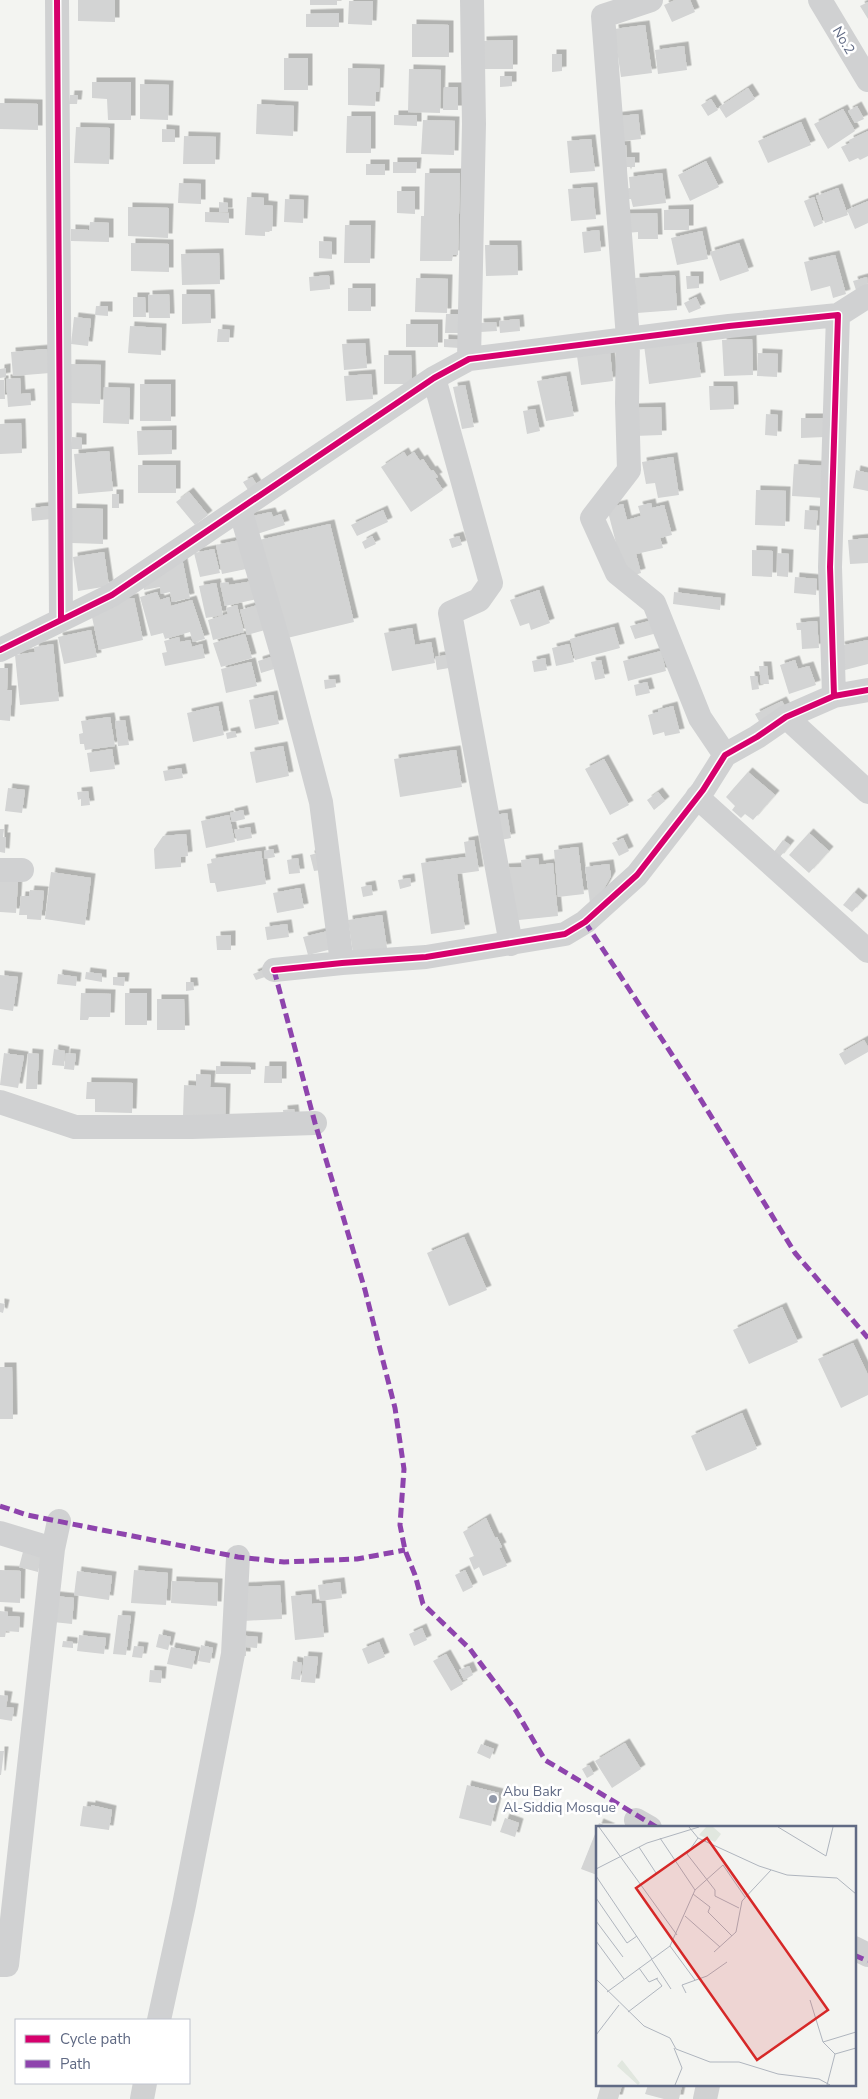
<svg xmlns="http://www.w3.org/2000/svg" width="868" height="2099" viewBox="0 0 868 2099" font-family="'Nunito Sans',sans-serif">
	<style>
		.building { fill: #d3d4d4; filter: url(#shadow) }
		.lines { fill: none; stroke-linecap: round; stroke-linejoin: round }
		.minor { stroke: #d0d1d2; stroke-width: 24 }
		.quiet { stroke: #8e44ad; stroke-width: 5; stroke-dasharray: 10 5; stroke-linecap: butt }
		.cycleway-casing { stroke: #fff; stroke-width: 9 }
		.cycleway { stroke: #d6006c; stroke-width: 6 }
		.poi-dot { fill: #939aaa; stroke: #fff; stroke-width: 2 }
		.labels { text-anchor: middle; stroke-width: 5; stroke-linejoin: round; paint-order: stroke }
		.street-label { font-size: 14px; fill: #606a84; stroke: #fff }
		.poi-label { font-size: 14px; fill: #606a84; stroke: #fff; text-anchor: start }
		.inset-road { fill: none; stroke: #afb5be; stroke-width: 1 }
		.view { fill: #d62828; fill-opacity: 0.15; stroke: #d62828; stroke-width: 2.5 }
		.inset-edge { fill: none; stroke: #606a84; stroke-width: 2.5 }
	</style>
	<defs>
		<filter id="shadow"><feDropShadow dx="4.5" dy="-4.5" stdDeviation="0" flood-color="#0004"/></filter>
	</defs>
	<rect width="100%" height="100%" fill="#f3f4f1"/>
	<path class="building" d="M78,0H115V22L78,21Z
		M310,0H337V5H310Z
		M675,0H690L695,12L672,22L664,5Z
		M349,1H373L372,25L348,24Z
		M868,2V19L860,6Z
		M339,13V27H306V14Z
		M412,24L449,25V57H412Z
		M645,25L652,73L621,77L614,29Z
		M513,40V69H483L482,41Z
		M684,46L687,70L658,74L655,50Z
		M552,54H562V71L552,72Z
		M284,58H308V90H284Z
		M348,68L380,69L379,92H376L375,106L348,105Z
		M409,69L441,70L440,113L408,112Z
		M500,76H512V86L500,87Z
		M92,82H131V120H108L107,99L92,98Z
		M140,84L169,85L168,120L140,119Z
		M444,87H458V110H443Z
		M748,88L755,99L726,118L719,107Z
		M70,95H78L77,104H69Z
		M711,99L718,110L708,116L701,105Z
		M0,103L38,104V130L0,129Z
		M257,104L294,106L293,136L256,134Z
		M857,106L864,119L855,123L848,111Z
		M843,109L855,131L828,149L814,124Z
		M638,114L641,139L616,142L613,117Z
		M394,115H417V126L394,125Z
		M347,116H371V153H346Z
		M423,120L455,121L454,155L421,154Z
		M801,122L811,145L768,163L758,141Z
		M76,127L110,128L109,164L74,163Z
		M162,129L175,130V142H162Z
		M868,131V156L860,160L858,158L849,162L841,147L850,143L849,140Z
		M184,136L216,137L215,164H183Z
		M591,139L595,171L570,173L567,141Z
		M626,145L627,157H635V167H627V174L615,146Z
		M706,161L719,187L690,201L678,175Z
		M393,162H417L416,173H393Z
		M366,164H385V175H366Z
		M425,173H460L458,255H453L452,261H420L421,216H424Z
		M662,173L666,203L633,207L631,199H628L626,189L630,188L629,177Z
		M179,183L201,184V204L178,203Z
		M593,187L596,219L571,221L568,189Z
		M838,188L848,215L825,223L816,196Z
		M397,191H415V214L397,213Z
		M247,197L264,198V205L273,206L272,231H265V236L245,235Z
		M814,197L823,223L814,227L804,201Z
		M285,199L304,200L303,223L284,222Z
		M868,201V223L855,229L847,210Z
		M219,202L228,203V212H219Z
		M128,207L169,208L168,238L128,236Z
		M689,209V230H664V210Z
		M205,212L229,213V223L205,222Z
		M657,213L658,239H638V232L625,233L624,214Z
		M90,222L109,223V242L71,241V229L89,230Z
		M345,225H371L370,263H344Z
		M599,230L601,251L584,253L582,232Z
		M702,231L708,259L677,265L671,238Z
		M319,241L332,242V259L319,258Z
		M131,243L169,244V272L131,271Z
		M739,243L749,271L720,281L710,252Z
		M485,245H517L518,275L486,276Z
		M219,253L220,284L182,285L181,254Z
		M835,255L846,294L833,298L830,286L811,291L804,262Z
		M329,275L330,289L310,291L309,277Z
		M675,275L677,310L637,313L635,278Z
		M686,276H699V288L687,289Z
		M867,277L868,287L856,290L853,281Z
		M416,278L448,279L447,313L415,312Z
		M348,288H371V311H348Z
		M169,294L170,318H149L148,295Z
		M182,294H210L211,323L182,324Z
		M133,297H145L146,317H133Z
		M696,297L701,308L689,313L684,303Z
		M96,306H108V316L95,315Z
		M446,314H462V333H445Z
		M74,317L91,319L88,346L71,344Z
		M519,319L520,331L500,333L499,321Z
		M496,322L497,331L480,332L479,323Z
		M406,324H438V347H406Z
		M130,326L162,328L161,355L128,353Z
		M218,329L230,330L229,342H217Z
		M444,339L460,340V348L444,347Z
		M696,339L701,377L649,384L644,345Z
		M752,339L753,375L724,376L722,340Z
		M365,343L367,368L344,370L342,344Z
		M47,349L50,373L13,376L11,352Z
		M610,352L613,381L581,385L577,356Z
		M758,353L778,354L777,377L757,376Z
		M384,355H411L412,384H384Z
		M71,364L101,365L100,404L69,403Z
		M6,368V377L0,378V369Z
		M371,374L373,399L346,401L344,376Z
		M566,376L574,416L546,421L537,381Z
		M20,378L21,394L30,393L31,405L8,407L6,379Z
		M0,380H4L5,399H0Z
		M140,384H171V421H140Z
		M465,385L474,427L462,429L453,387Z
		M709,386H733L734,409L710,410Z
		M104,387L130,388L129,424L103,423Z
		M661,407L662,435L634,436L633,408Z
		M535,409L540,431L527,434L523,411Z
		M766,414L778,415L777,436L765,435Z
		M801,418H824L825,437L801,438Z
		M21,423L22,453L0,454V424Z
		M172,430V454L138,455L137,431Z
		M72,437L82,438V449H71Z
		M109,451L113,491L78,494L74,454Z
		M404,452L407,457L414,452L420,461L423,459L431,471L433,470L438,477L435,478L443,490L411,512L381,467Z
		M673,457L679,495L658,498L655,483L646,484L642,462Z
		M794,464L826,466L824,498L792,496Z
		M138,465H176V493H138Z
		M856,470L868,473V491L853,488Z
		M252,477L257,485L248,490L243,482Z
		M756,490L786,491L785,526L755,525Z
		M189,492L208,515L195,525L176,502Z
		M112,494H119V508H112Z
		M651,503L652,508L664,505L672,535L660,538L663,548L636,554L641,573L625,578L607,508L623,504L627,520L641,516L638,506Z
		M50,506L51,519L32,521L31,508Z
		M72,508L103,509V544L71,543Z
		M383,510L388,522L357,536L351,525Z
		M805,510L818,511L816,530L804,529Z
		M271,512L273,517L281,514L285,525L254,535L248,517Z
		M330,524L354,622L283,639L259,540Z
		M372,536L376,544L365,549L362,542Z
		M459,536L462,545L452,548L449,539Z
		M868,538V563L850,564L848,540Z
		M240,540L246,569L222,574L216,545Z
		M214,549L220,573L200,577L194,553Z
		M752,550L773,551L772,577L752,576Z
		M104,552L109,586L78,591L73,557Z
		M777,553L789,554L788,577L777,576Z
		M182,558L190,598L172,602L170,592L161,594L160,587L144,590L142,578Z
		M795,577L817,579L816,595L794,593Z
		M253,581L257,599L225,606L220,583L228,582L229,585Z
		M216,583L223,615L206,618L199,586Z
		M539,590L550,623L531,630L529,623L520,626L510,600Z
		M157,592L160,600L169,597L171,606L192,600L205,639L193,642L190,632L165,639L163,633L151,636L140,597Z
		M674,592L721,598L720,610L673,604Z
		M134,598L143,640L99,650L92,617L126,599Z
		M237,605L244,632L213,640L208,620L228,614L226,608Z
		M258,605L265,630L247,635L240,610Z
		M653,620L657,633L635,639L630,626Z
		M817,621L819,648L802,649L801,630H797L796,623Z
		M614,627L620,648L575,660L570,639Z
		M412,628L415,645L431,642L435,663L392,671L384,633Z
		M91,630L97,657L64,664L58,637Z
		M245,634L252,658L221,667L213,643Z
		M179,637L180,642L190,640L192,647L202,644L205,658L165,666L162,653L167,652L164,641Z
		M868,640V664L845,670L840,646Z
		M53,644L59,701L20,705L15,655L35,652L34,647Z
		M569,644L574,662L556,666L552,648Z
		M661,651L666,671L628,681L623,661Z
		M447,655L449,668L437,670L435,657Z
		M271,657L274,669L261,673L258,661Z
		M545,658L547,670L534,672L532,661Z
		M601,660L605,678L595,680L591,662Z
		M795,660L798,669L809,666L816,685L789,694L780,665Z
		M251,662L257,686L226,693L221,669Z
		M759,666H767L769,684H761Z
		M0,668H8L7,690H12L10,721L0,720Z
		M750,676H757L759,689L752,690Z
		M335,679L336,687L325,689L324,680Z
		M647,682L650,693L636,696L634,685Z
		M273,695L279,724L255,729L249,700Z
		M782,701L787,710L760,723L755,714Z
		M218,706L224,735L193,742L187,713Z
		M673,706L680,733L665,736L664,732L653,735L648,715L658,712V710Z
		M110,717L115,746L85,750L84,744H80L79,734L83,733L81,721Z
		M125,720L129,745L118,746L115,721Z
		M235,731L237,737L227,739L226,733Z
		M283,746L289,776L256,783L250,752Z
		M112,749L115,769L90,772L87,753Z
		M456,750L462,787L400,797L394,759Z
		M604,759L629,805L610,815L585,769Z
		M181,768L183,778L165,781L163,771Z
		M748,772L775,795L753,820L745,814L741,818L732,810L735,806L726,797Z
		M8,788L25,790L22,813L5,811Z
		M88,791L90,805L81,806V799L78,800L77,792Z
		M658,792L665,801L654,810L647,800Z
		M243,810L245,819L232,822L230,813Z
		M507,813L511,838L494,841L489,816Z
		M229,815L235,842L206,848L201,821Z
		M250,827L252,838L237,841L234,830Z
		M0,829H4L3,837H6L5,853L0,852Z
		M809,833L829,851L809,873L789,855Z
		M186,834L188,856L181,857V867L155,869L154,849L163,836Z
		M623,838L629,851L619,856L612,843Z
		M474,840L479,871L457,874L465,929L431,934L421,863L466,857L464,842Z
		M783,840L790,845L779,858L773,853Z
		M578,847L584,894L558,897L554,850Z
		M273,849L275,857L265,859L264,851Z
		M261,851L266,884L217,892L215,883H210L207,864L212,863L211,859Z
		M318,853L321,870L314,871L310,855Z
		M298,858L300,873L289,874L287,860Z
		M538,858L539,865L553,863L558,916L509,921L504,868L522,867L521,860Z
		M609,864L611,876L596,903H590L585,867Z
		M51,872L91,878L85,925L45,919Z
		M410,878L411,886L400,889L398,880Z
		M0,880L18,881L16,913L0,912Z
		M371,885L373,895L363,897L361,887Z
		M300,888L304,908L277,913L273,893Z
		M30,890L44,891L41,920L27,919V915H19L21,896H29Z
		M854,892L863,900L852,912L843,905Z
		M382,915L387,948L353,953L348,920Z
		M287,924L289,937L267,940L265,927Z
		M328,931L332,949L308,955L303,937Z
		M231,935V950H217L216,936Z
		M263,970L265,977L256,980L253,974Z
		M86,972L102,974V982L85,979Z
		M58,974L77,977L76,986L57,984Z
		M0,975L18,977L13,1011L0,1009Z
		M113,977H125L124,986L113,985Z
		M186,982H193L194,990L186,991Z
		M81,993L111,994L110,1017H89L88,1020H80Z
		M125,993H147V1025H125Z
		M157,999H184L185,1030H157Z
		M864,1040L868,1047V1052L845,1065L839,1054Z
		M54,1049L65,1051L64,1066L52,1065Z
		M4,1053L24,1056L18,1088L0,1085Z
		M28,1053L39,1054L37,1089H26Z
		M66,1053L76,1054L74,1070L64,1069Z
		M216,1066L251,1067V1074H216Z
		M265,1066H282V1083H264Z
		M196,1074L211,1075L210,1087L226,1088L225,1120L183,1117L184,1085L196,1086Z
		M87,1082L133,1083L132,1113L95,1112V1099H86Z
		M294,1109L295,1118L284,1119L283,1110Z
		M464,1237L487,1290L449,1306L427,1253Z
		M0,1303L5,1304L3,1313L0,1312Z
		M782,1307L798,1342L749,1364L733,1330Z
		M853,1343L868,1375V1395L841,1408L818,1359Z
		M0,1367H12L13,1419H0Z
		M742,1413L757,1449L706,1471L691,1436Z
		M486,1518L495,1538L497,1537L502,1547L499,1548L507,1566L483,1576L479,1567L474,1570L469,1558L474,1556L463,1532Z
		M24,1548L42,1553L38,1572L19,1567Z
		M0,1570L21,1571L20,1603L0,1602Z
		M134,1570L168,1573L166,1605L131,1603Z
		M465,1570L473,1587L463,1592L455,1575Z
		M77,1571L112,1576L109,1600L74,1595Z
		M172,1581L218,1583L217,1606L171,1603Z
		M340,1582L342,1598L320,1601L318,1585Z
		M280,1585L282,1619L243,1621L241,1587Z
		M311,1594L312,1604L321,1603L324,1637L295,1640L291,1596Z
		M55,1596L74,1598L72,1624L53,1622Z
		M0,1611L8,1612V1616L20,1617L19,1632L6,1631L5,1637H0Z
		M118,1615L131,1616L126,1655L113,1654Z
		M422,1628L427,1640L414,1646L409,1634Z
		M159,1634L171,1637L168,1650L156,1647Z
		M79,1635L106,1638L104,1654L77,1651Z
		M236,1635L258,1637L257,1648L246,1647V1656L234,1655Z
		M63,1641L73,1642V1648L62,1647Z
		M379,1642L385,1657L368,1664L362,1649Z
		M201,1645L213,1648L210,1663L198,1661Z
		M134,1646L144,1647L142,1658L132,1657Z
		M171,1647L196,1652L192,1669L167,1664Z
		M446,1654L463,1684L451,1691L433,1661Z
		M304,1656L318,1657L315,1683L301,1682Z
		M293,1661L302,1663L300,1680L291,1679Z
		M469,1666L473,1675L464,1680L459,1670Z
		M150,1670L162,1671L161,1683L149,1682Z
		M0,1695L8,1696L6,1707L14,1708L12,1721L0,1719Z
		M625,1743L641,1769L612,1788L595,1761Z
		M481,1744L494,1749L490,1759L477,1753Z
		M0,1751H4L1,1775H0Z
		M589,1765L594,1774L587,1778L582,1769Z
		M467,1785L499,1793L491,1826L459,1818Z
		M91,1805L112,1810L109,1830L80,1826L83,1806L91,1807Z
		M505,1818L519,1823L515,1837L500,1832Z
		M599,1823L611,1828H597Z
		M597,1829V1875L581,1869Z
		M601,2085H622L618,2099H597Z
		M648,2085H682L679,2099H664L645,2094Z"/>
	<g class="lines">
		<path class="minor" d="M57,0L61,619
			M651,0L603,16L628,338L627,403L629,470L592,518L617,573L654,603L700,718L725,755
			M820,0L868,80
			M838,315L868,296
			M469,359L474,124L472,0
			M434,378L491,583L479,600L450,613L511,944
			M240,509L281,650L321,802L342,963
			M0,650L112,595L434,378L469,359L729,326L838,315L830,567L834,696
			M786,717L868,792
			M697,797L868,951
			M0,870H22
			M274,970L342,963L426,957L565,934L585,922L637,875L703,790L725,755L757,737L786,717L834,696L868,690
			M0,1102L75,1127H192L315,1123
			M0,1533L53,1549
			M636,1820L650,1828
			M854,1948L868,1955
			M0,1965H7L53,1549L59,1521
			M159,2020L184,1905L233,1654L238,1557
			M142,2099L145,2083
			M705,2099L708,2085"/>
		<path class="quiet" d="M585,922L690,1082L795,1253L868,1338
			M274,970L315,1123L365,1290L395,1408L404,1469L400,1525L405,1550L415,1575L423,1604L470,1649L516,1711L545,1760L658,1828
			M0,1506L27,1515L238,1557L284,1562L357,1559L405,1550
			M854,1955L868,1961"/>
		<g class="cycleway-casing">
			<path id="cycleway" d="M57,0L61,619
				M0,650L112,595L434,378L469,359L729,326L838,315L830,567L834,696
				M274,970L342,963L426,957L565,934L585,922L637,875L703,790L725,755L757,737L786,717L834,696L868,690"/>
		</g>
		<use href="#cycleway" class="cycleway"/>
	</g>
	<circle class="poi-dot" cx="493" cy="1799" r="5"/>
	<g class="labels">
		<g class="street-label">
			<text transform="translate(844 40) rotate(59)" y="5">No.2</text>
		</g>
		<g class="poi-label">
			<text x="503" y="1796">Abu Bakr<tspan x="503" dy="16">Al-Siddiq Mosque</tspan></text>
		</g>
	</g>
	<g transform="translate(596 1826)">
		<rect width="260" height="260" fill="#f3f4f1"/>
		<path d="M110,1H117L125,8L119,16L103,9ZM26,234L44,257L42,259L21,240Z" fill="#e1e7df"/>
		<path class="inset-road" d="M3,1L81,109M93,1L102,12L163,40L191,49L241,52L260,68M182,1L230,30L237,1M64,12L99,64M102,12L91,28L119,64V70L143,82M43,21L60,47M0,43L51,17L103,1M0,50L56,133M97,68L114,81L112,86L136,110M0,72L31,117L41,110M89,90L124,121M0,95L27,131M0,115L28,153M74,120L99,154M118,126L140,106L146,75L175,44M56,134L75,163M43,142L53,156L62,152M0,153L48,200L74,212L80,223L114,236H143L182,248L223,253L234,259M11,166L74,120L99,64L127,39L149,71M90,167L86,159L111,150L131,136M214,174L227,216L239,228L231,259M32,186L66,160L60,152M0,209L23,179M227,216L260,206M78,222L86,242L79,259M239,228L260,222"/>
		<path class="view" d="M111,12L232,184L161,234L40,62Z"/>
		<rect width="260" height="260" class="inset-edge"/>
	</g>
	<rect x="15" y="2019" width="175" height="65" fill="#ffffff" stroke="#bfc3ce"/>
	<rect x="25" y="2035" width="25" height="8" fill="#d6006c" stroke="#bfc3ce"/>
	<text x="60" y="2044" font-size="15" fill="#606a84">Cycle path</text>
	<rect x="25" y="2060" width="25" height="8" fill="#8e44ad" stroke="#bfc3ce"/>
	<text x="60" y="2069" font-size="15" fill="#606a84">Path</text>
</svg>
